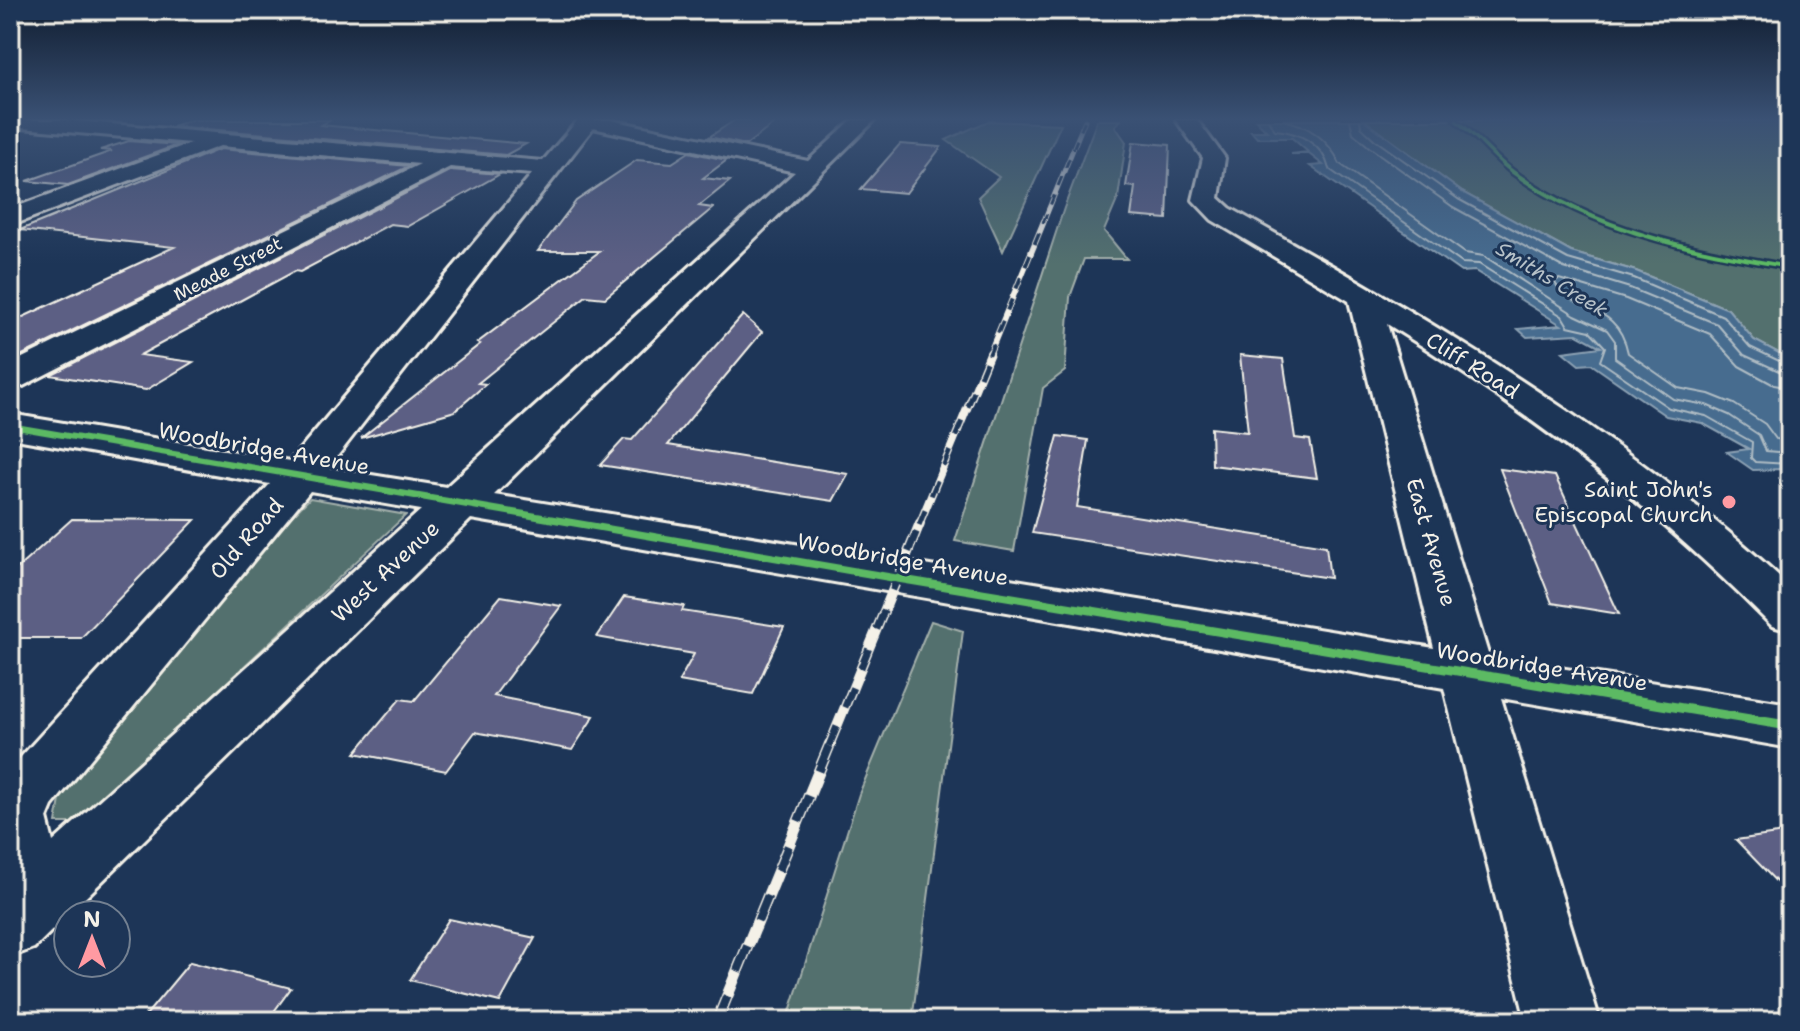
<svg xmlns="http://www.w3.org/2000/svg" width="1800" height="1031" viewBox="0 0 1800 1031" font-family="'Shantell Sans',sans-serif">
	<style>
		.green { fill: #53706e; stroke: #a4b0ab; stroke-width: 2 }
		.water { fill: #476c8f; stroke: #8ca1b3; stroke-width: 2 }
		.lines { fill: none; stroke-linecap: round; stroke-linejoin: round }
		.shore { stroke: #afbcc4; stroke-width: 2 }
		.building { fill: #5b5f84; stroke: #f4f1e8; stroke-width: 2 }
		.minor-casing { stroke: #f4f1e8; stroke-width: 6 }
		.minor { fill: #1d3557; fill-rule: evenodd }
		.rail-far4-casing { stroke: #f4f1e8; stroke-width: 5 }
		.rail-far3-casing { stroke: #f4f1e8; stroke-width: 6 }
		.rail-far2-casing { stroke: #f4f1e8; stroke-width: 8 }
		.rail-far1-casing { stroke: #f4f1e8; stroke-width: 10 }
		.rail-casing { stroke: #f4f1e8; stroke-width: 12 }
		.rail-far4 { stroke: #1d3557; stroke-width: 3; stroke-dasharray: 10; stroke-linecap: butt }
		.rail-far3 { stroke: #1d3557; stroke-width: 4; stroke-dasharray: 12; stroke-linecap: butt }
		.rail-far2 { stroke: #1d3557; stroke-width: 5; stroke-dasharray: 16; stroke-linecap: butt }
		.rail-far1 { stroke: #1d3557; stroke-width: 7; stroke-dasharray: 21; stroke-linecap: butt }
		.rail { stroke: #1d3557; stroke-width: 9; stroke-dasharray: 27; stroke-linecap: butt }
		.cycleway-casing { stroke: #1d3557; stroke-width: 5 }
		.cycleway { fill: #5cba63; fill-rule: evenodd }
		.poi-dot { fill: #ff9aa2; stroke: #1d3557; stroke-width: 3 }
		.labels { text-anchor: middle; stroke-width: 6; stroke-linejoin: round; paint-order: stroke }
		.far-street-label { font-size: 18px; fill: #f4f1e8; stroke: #1d3557 }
		.far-water-label { font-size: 20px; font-style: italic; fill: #b7c2c9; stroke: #1d3557 }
		.street-label { font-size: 22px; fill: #f4f1e8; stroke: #1d3557 }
		.poi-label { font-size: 22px; fill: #f4f1e8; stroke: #1d3557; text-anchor: end }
	</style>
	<rect width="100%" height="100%" fill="#1d3557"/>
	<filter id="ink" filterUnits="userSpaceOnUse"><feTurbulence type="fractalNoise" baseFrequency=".0125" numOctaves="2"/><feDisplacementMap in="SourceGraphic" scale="16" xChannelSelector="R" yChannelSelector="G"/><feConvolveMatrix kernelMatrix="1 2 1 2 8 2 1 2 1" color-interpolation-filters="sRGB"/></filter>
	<g filter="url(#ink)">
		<path class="green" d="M1097,120H1121L1115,126L1126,142L1118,198L1104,231L1127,259H1084L1070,297L1065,371L1043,388L1014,551L955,541L1064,208Z
			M1364,120H1790V359L1754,340L1728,309L1636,271L1571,252L1462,192Z
			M988,121L1061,124L1003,251L978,197L999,177L946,140Z
			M310,498L406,515L76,823H56L61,794L275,533Z
			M931,621L963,631L912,1021H787L859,794Z"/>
		<path class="water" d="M1256,120H1364L1462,192L1571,252L1636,271L1728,309L1754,340L1790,359V473L1784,469L1753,470L1727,452L1749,449L1702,423L1666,416L1591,364L1579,365L1563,352L1601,347L1577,334L1527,337L1518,329L1561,325L1475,271L1461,272L1310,166L1323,165L1309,154H1291L1308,152L1292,138H1257L1251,131H1267Z"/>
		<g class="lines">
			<path class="shore" d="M1268,120L1275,130C1299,132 1323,144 1329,169L1462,263L1479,264L1562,316L1568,326L1590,331L1605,347L1600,361L1669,408L1706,416L1752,442L1751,458L1755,462L1790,464
				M1282,120C1308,124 1329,140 1340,164L1465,253L1484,256L1575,315L1607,330L1615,341V358L1673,399L1706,405L1729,415L1759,435L1766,451L1790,453
				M1350,120L1353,133L1369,147L1453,207L1564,268L1630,288L1717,324L1744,355L1790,376
				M1360,120L1361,127L1375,140L1458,199L1568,259L1634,278L1723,316L1750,347L1790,366
				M1790,388L1774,385L1739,366L1710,334L1626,299L1559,279L1554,281C1572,316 1617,299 1628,353L1678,388L1709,394L1734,404L1765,424L1776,439L1790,440"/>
		</g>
		<path class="building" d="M191,120H331L321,125L526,144L506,155L172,126Z
			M735,120H779L746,145L709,137Z
			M129,141L177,145L68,185L27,181L112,151L100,150Z
			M1133,142L1170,145L1167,219L1131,216L1135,187L1126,186Z
			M900,144L941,147L906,193L861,189Z
			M220,149L409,166L10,361V323L174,247L20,230Z
			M689,152L727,160L703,178L730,181L699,206L713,208L605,298L586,296L478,383L486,384L455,411L361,438L480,344L477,343L600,251H538L576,201L637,160L672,163Z
			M451,170L500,174L408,226L390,224L300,272L295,271L140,355L193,362L146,390L50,375Z
			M743,315L762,332L668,445L848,474L833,501L600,465L624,439L632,440Z
			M1240,355L1283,359L1295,438L1310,440L1317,478L1212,465L1211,428L1248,432Z
			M1058,436L1088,440L1077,507L1326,546L1330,578L1032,533Z
			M1500,469L1555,476L1619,614L1552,603Z
			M72,519L195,520L81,638H10V575Z
			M501,596L561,606L494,696L594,716L572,750L475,732L446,771L355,753L400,699L414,701Z
			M624,597L684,606L682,611L784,627L753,694L679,681L694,654L597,637Z
			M1790,832V896L1736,840Z
			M449,919L535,938L500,1002L410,980Z
			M190,962L291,988L267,1021H141Z"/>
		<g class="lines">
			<g class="minor-casing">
				<path id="minor" d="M10,120H65L543,161L578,120H611L808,161L853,120H875L494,495L1434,648L1349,301L1212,220L1193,200L1203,158L1176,120H1197L1225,158L1219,198L1230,208C1428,319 1622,431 1790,586V631L1772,626C1656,508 1528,411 1387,324L1489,657L1790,704V748L1501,698L1600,1021H1526L1444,688L471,519L34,948L10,957V769L270,484L10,438V414L290,461L532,174L450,167L23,386L10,389V364L420,164L220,146L10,226V209L191,143L10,127ZM593,128L795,172L446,487L328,468ZM310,491L421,510L53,842L47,818L52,806Z"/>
			</g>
			<use href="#minor" class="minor"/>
			<g class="rail-far4-casing">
				<path id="rail-far4" d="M1043,223L1085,120"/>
			</g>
			<g class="rail-far3-casing">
				<path id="rail-far3" d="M989,355L1044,221"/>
			</g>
			<g class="rail-far2-casing">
				<path id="rail-far2" d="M919,525L990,353"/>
			</g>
			<g class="rail-far1-casing">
				<path id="rail-far1" d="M829,746L920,523"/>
			</g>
			<g class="rail-casing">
				<path id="rail" d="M717,1021L830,744"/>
			</g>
			<use href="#rail-far4" class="rail-far4"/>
			<use href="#rail-far3" class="rail-far3"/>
			<use href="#rail-far2" class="rail-far2"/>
			<use href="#rail-far1" class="rail-far1"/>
			<use href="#rail" class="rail"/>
			<g class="cycleway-casing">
				<path id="cycleway" d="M1453,120H1457L1465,125C1482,140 1497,158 1515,171C1596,229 1693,249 1790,265V269C1692,253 1594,233 1512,174C1499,164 1488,152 1476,140C1469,133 1460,127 1453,120Z
					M10,423L900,575L1790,721V731L900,583L10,429Z"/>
			</g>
			<use href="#cycleway" class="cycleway"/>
		</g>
	</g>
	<linearGradient id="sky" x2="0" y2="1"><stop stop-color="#101d30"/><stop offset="0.45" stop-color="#3a5174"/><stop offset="1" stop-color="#3a5174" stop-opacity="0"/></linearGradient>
	<rect width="1800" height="264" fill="url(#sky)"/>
	<circle class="poi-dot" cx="1729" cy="502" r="8"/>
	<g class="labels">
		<g class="far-street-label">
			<text transform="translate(228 269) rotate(-27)" y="6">Meade Street</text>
		</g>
		<g class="far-water-label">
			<text transform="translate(1552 279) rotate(31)" y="7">Smiths Creek</text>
		</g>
		<g class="street-label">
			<text transform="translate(1473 365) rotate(32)" y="8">Cliff Road</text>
			<text transform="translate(264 448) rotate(10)" y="8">Woodbridge Avenue</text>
			<text transform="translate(246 538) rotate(-49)" y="8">Old Road</text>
			<text transform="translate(1432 542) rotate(74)" y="8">East Avenue</text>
			<text transform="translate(903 559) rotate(10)" y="8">Woodbridge Avenue</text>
			<text transform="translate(385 571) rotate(-43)" y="8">West Avenue</text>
			<text transform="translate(1542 666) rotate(9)" y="8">Woodbridge Avenue</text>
		</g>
		<g class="poi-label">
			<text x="1713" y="497">Saint John's<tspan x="1713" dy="25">Episcopal Church</tspan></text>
		</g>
	</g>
	<rect width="1800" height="1031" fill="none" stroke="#1d3557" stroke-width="40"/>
	<rect x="20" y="20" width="1760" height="991" fill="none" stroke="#f4f1e8" stroke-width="3" filter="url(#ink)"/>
	<g transform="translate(92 939)"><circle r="38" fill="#1d3557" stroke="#738091" stroke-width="2"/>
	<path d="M0-6L14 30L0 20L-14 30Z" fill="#ff9aa2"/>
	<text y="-12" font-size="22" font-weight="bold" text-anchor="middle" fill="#f4f1e8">N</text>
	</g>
</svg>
